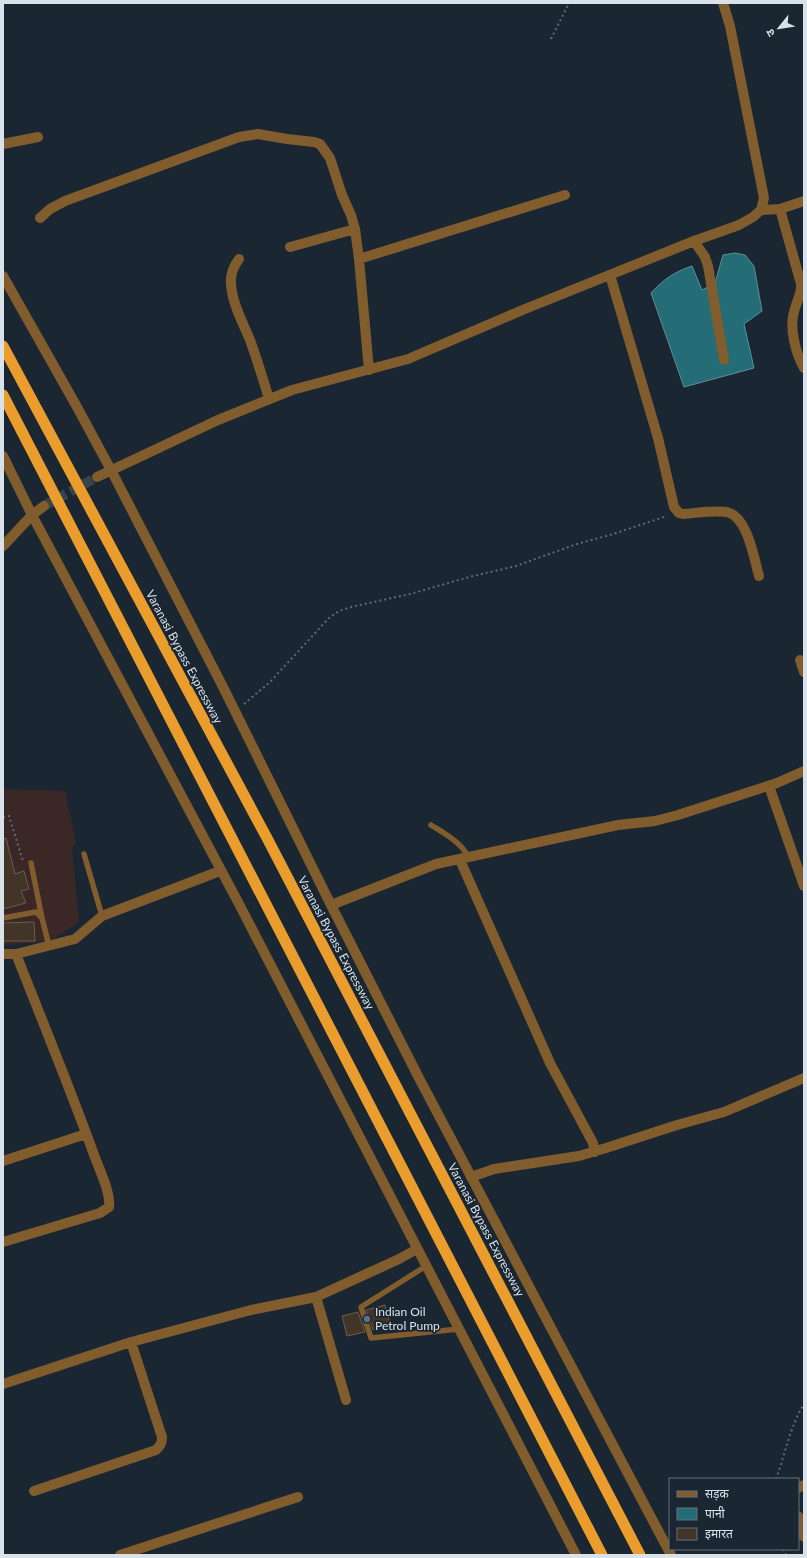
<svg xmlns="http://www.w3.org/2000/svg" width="807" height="1558" viewBox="0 0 807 1558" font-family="Lato,'Noto Sans Devanagari',sans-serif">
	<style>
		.education { fill: #3a2726 }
		.water { fill: #256d76; stroke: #5b9098 }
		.building { fill: #423528; stroke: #6b5d4f }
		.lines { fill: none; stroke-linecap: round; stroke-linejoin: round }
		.minor-tunnel { stroke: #37434d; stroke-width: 10; stroke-dasharray: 10 5; stroke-linecap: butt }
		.path { stroke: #5f6a74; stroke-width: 2; stroke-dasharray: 2 3; stroke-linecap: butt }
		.service { stroke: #815c2d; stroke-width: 5.5 }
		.minor { stroke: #815c2d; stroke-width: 10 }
		.tertiary { stroke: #815c2d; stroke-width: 10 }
		.trunk { stroke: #ea9d2c; stroke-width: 11 }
		.service-dot { fill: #5c6f8a; stroke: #1a2732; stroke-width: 1.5 }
		.labels { text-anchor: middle; stroke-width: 3.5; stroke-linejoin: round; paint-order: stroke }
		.street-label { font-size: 12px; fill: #d9e1e9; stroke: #1a2732 }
		.poi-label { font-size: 12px; fill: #d9e1e9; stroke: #1a2732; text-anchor: start }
	</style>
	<rect width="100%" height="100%" fill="#1a2732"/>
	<path class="education" d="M3,789L65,791L76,842L72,848L79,922L55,938L40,942L3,945Z"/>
	<path class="water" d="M735,253L745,255L754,266L762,311L744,324L754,368L684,387L651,293C664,279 674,272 692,266L702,290L715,283L723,255Z"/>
	<path class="building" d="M6,838L15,874L24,871L29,889L21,891L26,903L3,909V839Z
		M34,922L35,941H3V923Z
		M385,1305L390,1325L373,1330L366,1310Z
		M358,1312L365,1332L347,1336L342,1316Z"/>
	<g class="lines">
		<path class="minor-tunnel" d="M44,506L97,477"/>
		<path class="path" d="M551,39L569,3
			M244,704L269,683L329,618L339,611L351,607L410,594L469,577L516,566L577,544L610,535L667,516
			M3,817L9,816L23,861
			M776,1479C785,1455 790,1426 804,1404
			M783,1549L786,1555"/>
		<path class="service" d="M431,825C445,834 461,842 469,858
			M84,854L102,916
			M31,863L42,918
			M3,918L36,912L42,918L49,946
			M426,1266L361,1307L371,1338L459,1329"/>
		<path class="minor" d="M3,144L38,137
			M780,209L804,201
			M761,210L780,209L801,284C802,294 796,302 794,312C789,328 796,354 804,368
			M40,218L50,209L65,201L239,137L258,134L287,139L314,142L320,144L330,158L342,195L351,215L355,229L359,259
			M694,241L705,257L708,266L724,360
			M290,247L355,229
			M239,259C233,267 230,274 231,284C232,303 243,323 250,340C257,359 263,379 269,399
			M610,275L658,438L674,507L679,513L683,514C697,513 713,510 727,512C748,517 754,559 759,576
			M369,370L359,259L565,195
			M97,477L218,420L292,390L408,359L525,309L694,241L739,225L753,217L761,210L764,198L730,26L723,3
			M3,546L32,515L44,506
			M800,660L804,672
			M769,786L804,886
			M460,860L550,1063L593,1143L595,1152
			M331,905L436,864L618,825L655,821L678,815L777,783L804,771
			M3,954H16
			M3,1161L86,1134
			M471,1177L494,1169L579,1156L606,1148L677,1125L724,1112L804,1078
			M3,1242L100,1213L109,1207C111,1192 98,1167 93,1152C69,1086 42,1020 16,954L75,939L102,916L220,871
			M316,1297L346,1400
			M3,1384L131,1342L251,1310L316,1297L399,1259L417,1249
			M798,1488L804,1485
			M34,1491L156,1450C161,1445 162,1443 162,1437L131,1342
			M798,1516L804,1537
			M120,1555L298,1497"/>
		<path class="tertiary" d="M3,276L77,407L111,470L222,685L331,905L420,1080L671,1555
			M3,456L32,515L238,902L576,1555"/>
		<path class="trunk" d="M3,346L267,838L640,1555
			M3,395L602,1555"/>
	</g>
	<circle class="service-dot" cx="367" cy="1319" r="4"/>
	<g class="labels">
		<g class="street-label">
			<text transform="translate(184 657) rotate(62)" y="4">Varanasi Bypass Expressway</text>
			<text transform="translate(336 943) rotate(62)" y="4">Varanasi Bypass Expressway</text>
			<text transform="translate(486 1230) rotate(62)" y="4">Varanasi Bypass Expressway</text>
		</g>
		<g class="poi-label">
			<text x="375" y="1316">Indian Oil<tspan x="375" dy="14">Petrol Pump</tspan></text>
		</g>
	</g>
	<rect width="807" height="1558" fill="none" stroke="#d9e1e9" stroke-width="8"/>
	<rect x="669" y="1478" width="130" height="72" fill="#1a2732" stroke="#66717b"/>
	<rect x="677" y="1491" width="20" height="6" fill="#815c2d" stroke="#66717b"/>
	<text x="705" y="1498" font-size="12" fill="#d9e1e9">सड़क</text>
	<rect x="677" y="1508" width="20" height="12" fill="#256d76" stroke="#66717b"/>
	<text x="705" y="1518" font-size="12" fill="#d9e1e9">पानी</text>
	<rect x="677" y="1528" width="20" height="12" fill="#423528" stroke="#66717b"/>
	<text x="705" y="1538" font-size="12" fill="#d9e1e9">इमारत</text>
	<g transform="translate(779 28) rotate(240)" stroke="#1a2732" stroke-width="3" paint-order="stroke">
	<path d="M0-3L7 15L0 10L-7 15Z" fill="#d9e1e9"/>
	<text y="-6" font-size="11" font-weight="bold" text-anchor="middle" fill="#d9e1e9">उ</text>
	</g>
</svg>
